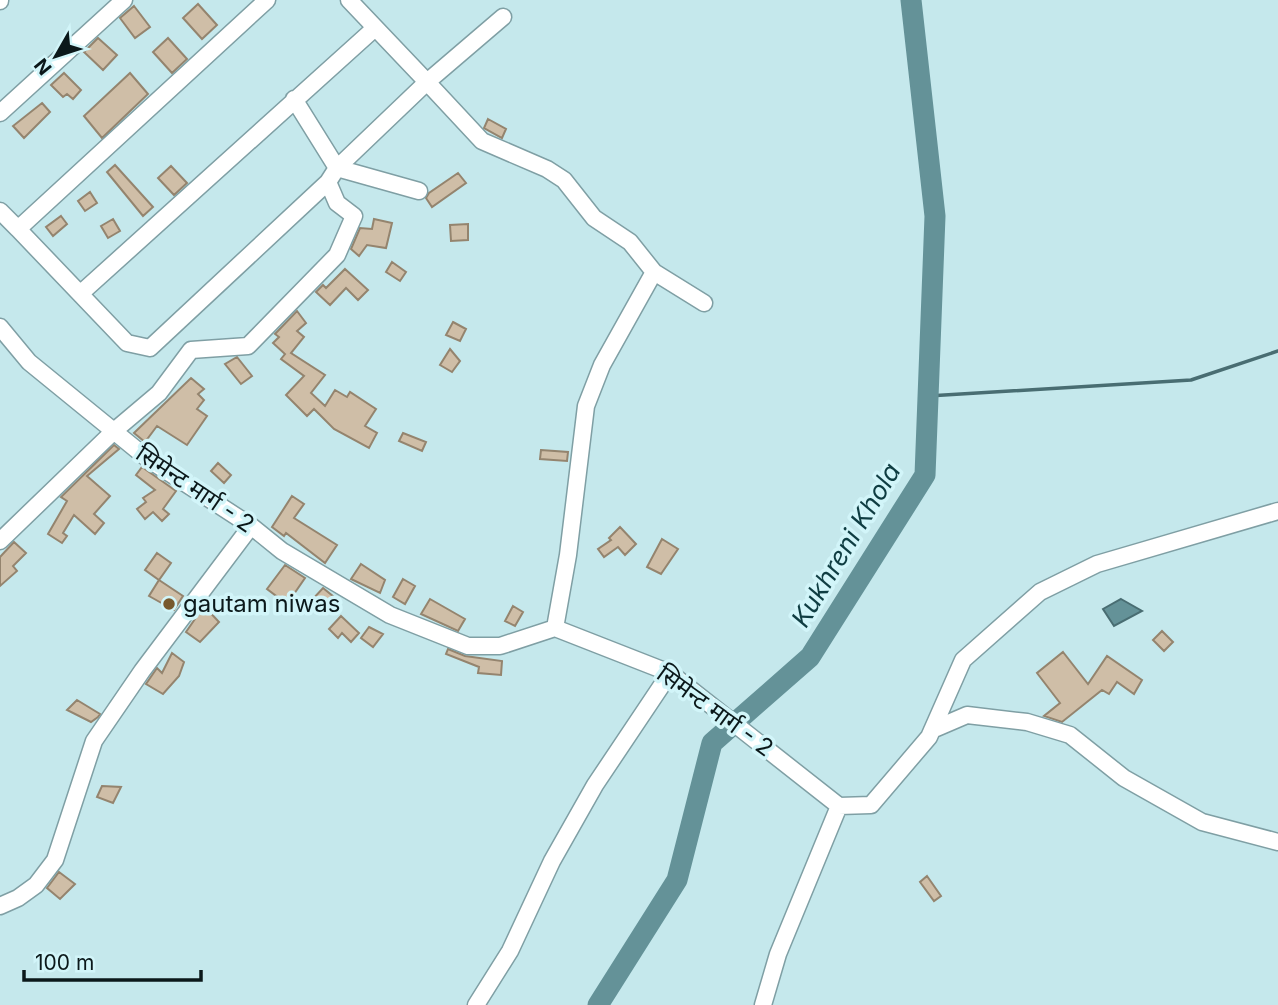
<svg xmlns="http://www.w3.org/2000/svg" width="1278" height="1005" viewBox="0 0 1278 1005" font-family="Inter,'Noto Sans Devanagari',sans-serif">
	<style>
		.water { fill: #649298; stroke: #496d72; stroke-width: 2 }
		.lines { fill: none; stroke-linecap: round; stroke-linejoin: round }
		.stream { stroke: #496d72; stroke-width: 3.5 }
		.river { stroke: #649298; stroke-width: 21 }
		.building { fill: #cfbea7; stroke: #94846e; stroke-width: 2 }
		.minor-casing { stroke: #7f9fa4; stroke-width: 19 }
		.minor { stroke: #fff; stroke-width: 16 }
		.poi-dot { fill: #77592d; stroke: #d2f5f9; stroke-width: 2.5 }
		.labels { text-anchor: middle; stroke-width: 7; stroke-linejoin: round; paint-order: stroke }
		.street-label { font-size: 24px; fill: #0b181a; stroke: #d2f5f9 }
		.poi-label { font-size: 24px; fill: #0b181a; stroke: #d2f5f9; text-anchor: start }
		.water-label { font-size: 26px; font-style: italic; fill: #0f3d42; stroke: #d2f5f9 }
	</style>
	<rect width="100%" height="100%" fill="#c5e8ec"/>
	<path class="water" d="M1121,599L1142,611L1114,626L1103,609Z"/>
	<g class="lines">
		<path class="stream" d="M928,396L1191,380L1278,351"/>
		<path class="river" d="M598,1005L677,880L712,743L810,657L925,475L935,216L911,0"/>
	</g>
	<path class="building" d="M198,4L217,25L202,39L183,18Z
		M134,6L150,27L135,38L120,18Z
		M98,38L117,55L103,70L84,52Z
		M168,38L187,59L172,73L153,52Z
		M64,73L81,90L73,99L67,94L63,97L51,85Z
		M130,73L148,94L102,138L84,116Z
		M42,103L50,112L24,138L13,126Z
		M488,119L506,129L502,138L484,128Z
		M115,165L153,207L143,216L107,172Z
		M171,166L187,183L174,195L158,178Z
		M458,173L466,183L432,207L426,198L429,193Z
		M90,192L97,203L85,211L78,201Z
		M61,216L67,224L53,236L46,227Z
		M113,219L120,231L108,238L101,226Z
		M374,219L392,223L386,248L367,245L359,256L351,249L360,228L372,229Z
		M468,224V240L451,241L450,225Z
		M392,262L406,272L400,281L386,272Z
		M345,269L368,290L358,300L346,288L330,305L316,292L323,285L326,288Z
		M297,311L306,323L297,331L304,337L291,353L325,375L311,393L325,406L335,390L347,397L350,392L376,409L365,426L377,433L369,448L334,429L314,409L307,416L286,395L304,376L281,359L285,354L273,343L279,337L275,334Z
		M453,322L466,329L460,341L446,335Z
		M450,349L460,361L452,372L440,365Z
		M237,357L252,376L241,384L225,364Z
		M191,378L204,389L198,394L204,400L197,409L207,416L187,445L157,426L145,442L134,433Z
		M403,433L426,442L422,451L399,441Z
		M114,445L119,449L87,476L110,496L94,514L104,523L95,534L74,515L63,533L67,536L62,543L48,534L67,501L61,497Z
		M541,450L568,452L567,461L540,459Z
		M218,463L231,475L224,483L211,471Z
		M142,467L176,491L163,509L169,514L162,521L153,512L145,519L137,509L146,502L143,498L155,490L136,475Z
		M292,496L304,504L294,518L337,545L325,563L286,533L284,536L272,527Z
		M620,527L636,544L625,555L618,547L604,557L598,549L611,540L609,538Z
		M662,539L678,549L661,574L647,567Z
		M14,542L26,553L13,566L17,571L0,586V557Z
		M157,553L171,563L159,580L145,570Z
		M361,564L385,580L380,593L351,579Z
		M285,565L305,578L287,604L267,589Z
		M403,579L415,586L405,604L393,597Z
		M159,580L183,596L174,610L149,596Z
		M323,588L334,597L322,611L311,601Z
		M430,599L465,619L458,631L421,614Z
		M204,606L219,622L200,642L186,632Z
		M513,606L523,612L515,626L505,621Z
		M341,616L359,633L351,642L342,633L338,638L329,629Z
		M369,627L383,634L373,647L361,638Z
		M1162,631L1173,642L1164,651L1153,640Z
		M448,649L465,656L502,661L501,675L478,673L479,667L446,654Z
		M1063,652L1088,684L1107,656L1142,680L1134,694L1117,682L1109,694L1102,690L1062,722L1044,716L1060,703L1037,673Z
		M172,653L184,662L179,676L163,694L146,684L157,668L162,673Z
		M77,700L100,714L98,717L91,722L67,710Z
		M102,786L121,787L113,803L97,797Z
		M59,872L75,884L60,899L47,888Z
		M927,876L941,896L934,901L920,882Z"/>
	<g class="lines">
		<g class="minor-casing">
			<path id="minor" d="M267,0L18,229L127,343L150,348L328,182L337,168L427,82L349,0
				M0,1V0
				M503,17L427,82L482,141L547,169L564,180L594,218L630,242L654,272L704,303
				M294,99L337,168L419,191
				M0,113L124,0
				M0,211L18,229
				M80,294L375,28
				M0,327L29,362L148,459L251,526L282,551L390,615L468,646H500L555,628L670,673L839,806L871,805L929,737L963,660L1040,592L1097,564L1278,511
				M0,541L114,431L159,393L191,350L248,346L337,255L354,216L337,203L328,182
				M555,628L568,555L586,406L602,365L654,272
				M932,730L967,715L1027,722L1070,735L1124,778L1202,822L1278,842
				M0,906L18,898L36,885L55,860L94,741L142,671L251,526
				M476,1005L510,951L552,861L595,785L670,673
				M763,1005L778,954L839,806"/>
		</g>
		<use href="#minor" class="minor"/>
	</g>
	<circle class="poi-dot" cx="169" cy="604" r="7"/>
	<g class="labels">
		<g class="street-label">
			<text transform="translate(195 489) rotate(34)" y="8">सिमेन्ट मार्ग - 2</text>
			<text transform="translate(715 711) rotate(36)" y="8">सिमेन्ट मार्ग - 2</text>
		</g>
		<g class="poi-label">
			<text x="183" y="612">gautam niwas</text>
		</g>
		<g class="water-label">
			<text transform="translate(846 545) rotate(-59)" y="9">Kukhreni Khola</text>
		</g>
	</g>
	<g transform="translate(56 56) rotate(231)" stroke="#d2f5f9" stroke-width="5" paint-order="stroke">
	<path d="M0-5L12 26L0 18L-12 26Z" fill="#0b181a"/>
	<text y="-10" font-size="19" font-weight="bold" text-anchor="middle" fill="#0b181a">N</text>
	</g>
	<path d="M24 970v10h177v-10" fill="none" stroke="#0b181a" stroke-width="3.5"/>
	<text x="35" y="970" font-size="21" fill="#0b181a" stroke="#d2f5f9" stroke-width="5" paint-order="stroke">100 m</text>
</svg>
